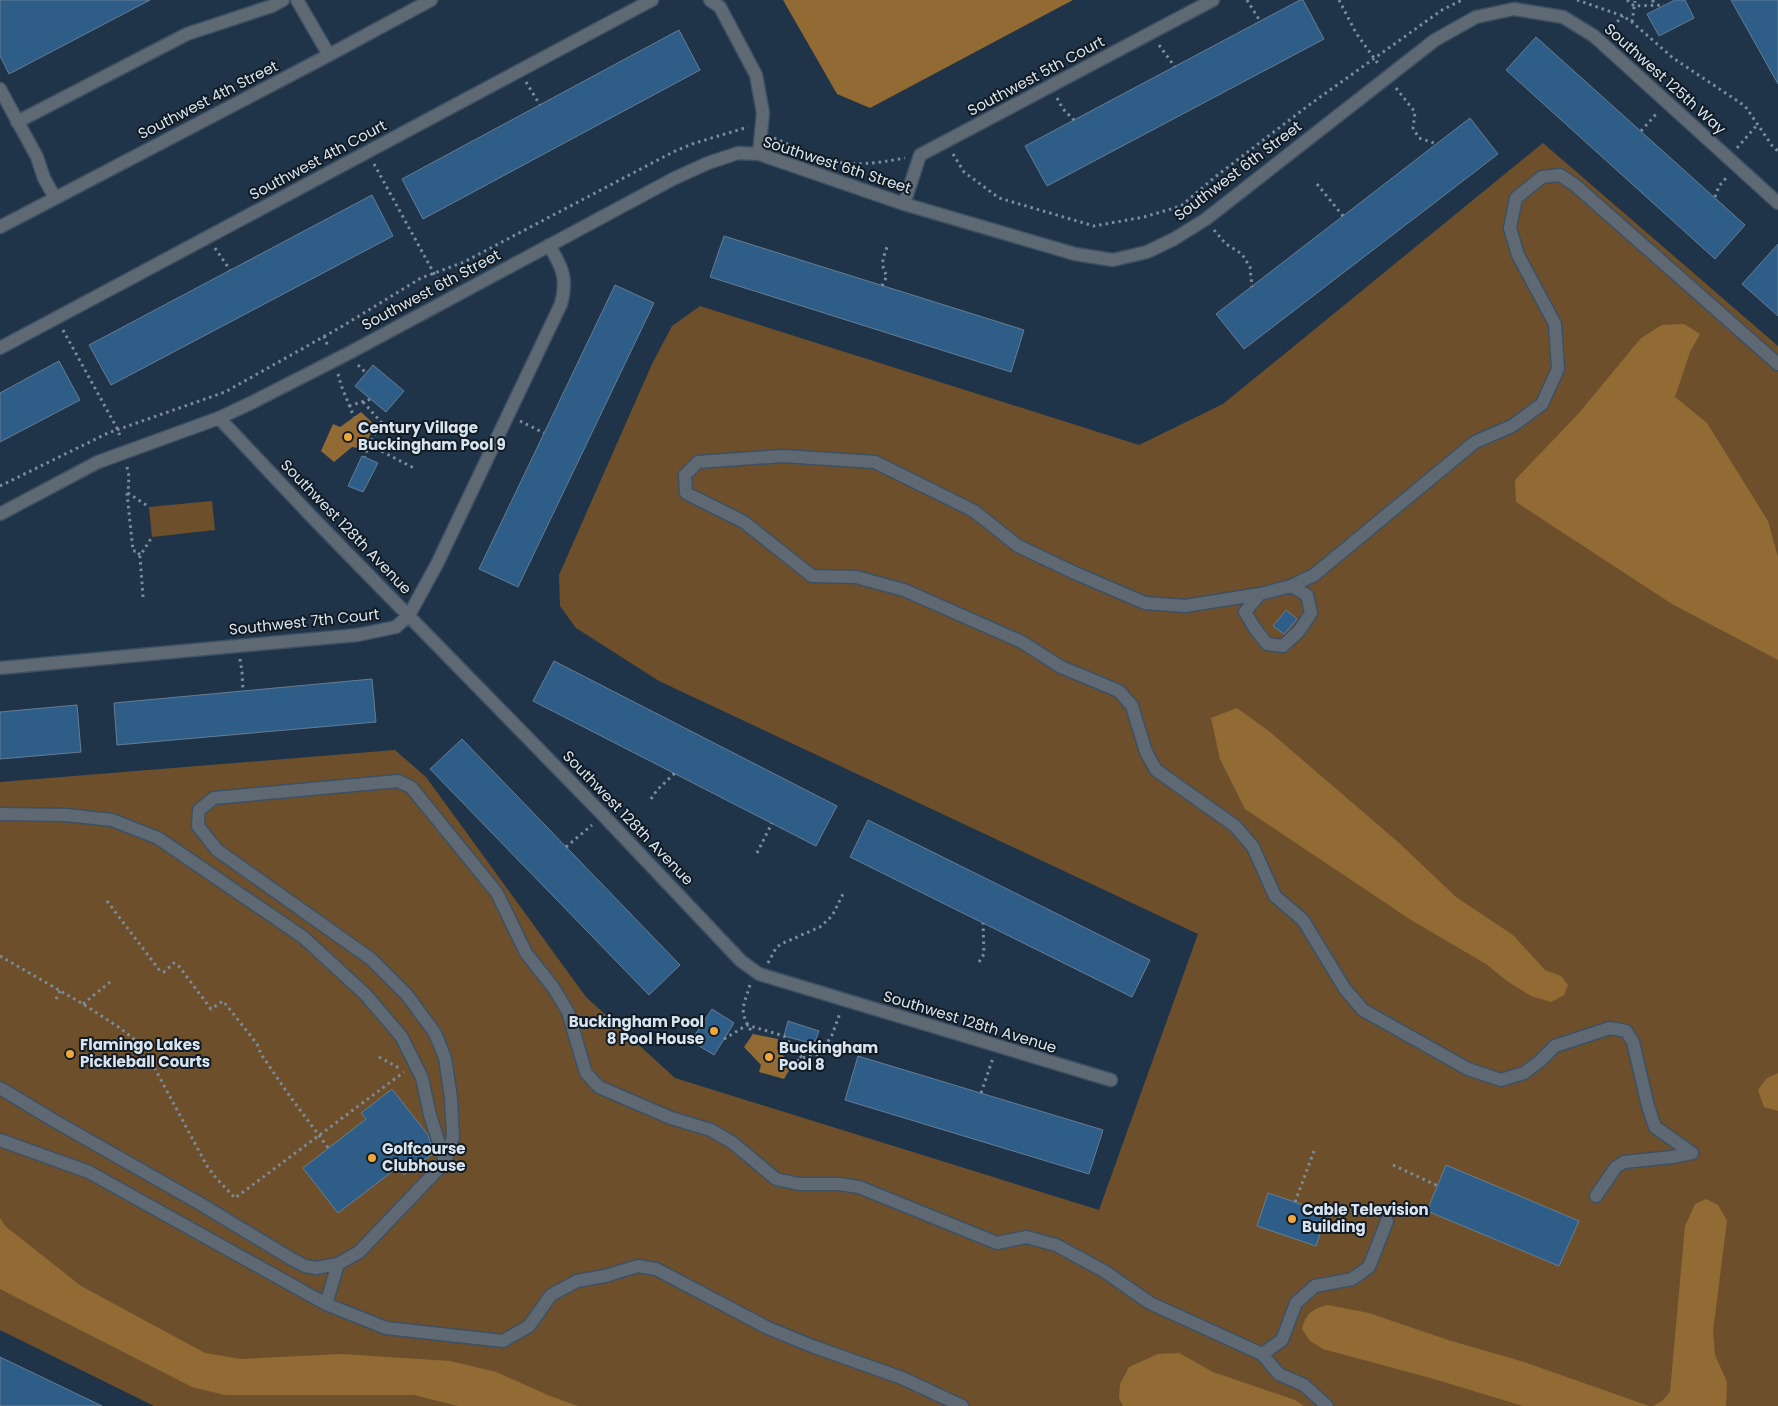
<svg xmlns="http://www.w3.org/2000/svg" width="1778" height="1406" viewBox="0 0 1778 1406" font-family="Poppins,sans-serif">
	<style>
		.green { fill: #6d502b }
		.water { fill: #926a34 }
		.building { fill: #2e5e88; stroke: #657d94 }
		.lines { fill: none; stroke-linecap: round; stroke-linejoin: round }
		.minor-casing { stroke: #3d5063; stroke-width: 15 }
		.path { stroke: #7b8c9c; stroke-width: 3; stroke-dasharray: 2.5 4; stroke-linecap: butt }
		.minor { stroke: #5f6973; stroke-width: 12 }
		.poi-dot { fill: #efa73d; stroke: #121b24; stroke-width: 2 }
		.labels { text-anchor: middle; stroke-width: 4; stroke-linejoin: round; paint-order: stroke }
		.street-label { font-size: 15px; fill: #d8e5f1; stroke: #121b24 }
		.poi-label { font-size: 15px; font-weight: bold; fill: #d8e5f1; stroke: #121b24; text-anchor: start }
	</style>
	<rect width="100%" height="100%" fill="#1f3448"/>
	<path class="green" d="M1543,143L1778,346V1406H154L0,1330V782L395,750L426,777L586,997L675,1078L1099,1210L1198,934L659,681L576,628L560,606L559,575L652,364L672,326L700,306L1139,445L1223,404Z
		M212,501L215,530L152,537L149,507Z"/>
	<path class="water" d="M783,0H1073L870,108L837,94Z
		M1684,324L1700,334L1690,352L1675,397L1707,423L1768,521L1778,557V660L1672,604L1516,502L1515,480L1579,413L1641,338L1662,325Z
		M361,412L375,425L363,449L352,447L334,462L321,451L333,424L340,427Z
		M1237,708L1270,732L1398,842L1456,897L1513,935L1545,970L1561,976L1568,985L1564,995L1551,1002L1531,996L1507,981L1486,964L1411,920L1245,809L1220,759L1211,718Z
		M753,1034L778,1039L777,1049L792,1065L784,1079L759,1072L761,1065L744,1047Z
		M1778,1073V1111L1764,1107L1758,1090L1767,1078Z
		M1706,1199L1718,1205L1727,1221L1713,1331L1715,1355L1727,1382L1726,1406H1653L1662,1401L1670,1392L1685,1226L1695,1204Z
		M0,1218L5,1226L81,1286L205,1353L241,1359L342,1354L450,1361L496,1372L550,1396L578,1406H458L414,1395H225L192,1387L0,1289Z
		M1328,1305L1369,1313L1448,1340L1524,1362L1649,1406H1523L1434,1379L1323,1349L1310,1341L1302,1329C1306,1313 1312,1309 1328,1305Z
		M1179,1353L1213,1372L1295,1400L1304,1406H1123L1119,1398L1120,1384L1129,1367L1158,1354Z"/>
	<path class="building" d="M0,0H150L9,74L0,56Z
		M1300,0H1303L1324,39L1047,186L1025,146Z
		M1675,0H1685L1694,18L1659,36L1647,14Z
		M1731,0H1778V84Z
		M679,30L700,70L423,219L402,179Z
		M1536,37L1745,225L1715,259L1506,70Z
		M1470,118L1498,154L1244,349L1216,314Z
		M372,195L393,236L111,385L89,345Z
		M724,236L1024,330L1011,372L710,277Z
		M1778,244V316L1742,284Z
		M615,285L654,303L518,587L479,569Z
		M59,361L80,400L0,442V393Z
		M373,365L404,391L386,412L355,386Z
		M362,456L378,463L363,492L348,486Z
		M1286,610L1297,619L1284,634L1273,626Z
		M554,661L837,806L816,846L533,701Z
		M372,679L376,722L117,745L114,703Z
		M77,705L81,752L0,759V712Z
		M462,739L680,965L649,995L430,769Z
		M868,820L1150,960L1132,997L850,857Z
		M712,1009L734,1023L714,1055L691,1041Z
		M788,1021L819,1031L814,1044L784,1036Z
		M858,1056L1103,1130L1089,1174L845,1100Z
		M392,1089L428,1135L434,1153L404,1175L398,1167L338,1213L303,1168L366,1119L361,1113Z
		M1446,1165L1579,1221L1559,1266L1427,1211Z
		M1268,1193L1327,1213L1316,1246L1257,1226Z
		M0,1357L102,1406H0Z"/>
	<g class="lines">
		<g class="minor-casing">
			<path id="minor" d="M297,0L329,55
				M710,0L720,7L756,75L763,113L759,154
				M0,89L37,157L44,178L55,198
				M17,122L187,34L272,6L283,0
				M904,204L920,155L1213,0
				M0,227L329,55L431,0
				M0,348L652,0
				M219,418L313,518L603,815L741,961L759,974L1111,1080
				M0,514L98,462L219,418L253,402L349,353L673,179L708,163L738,153L759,154L904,204L1075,254L1113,260L1147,252L1174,239L1206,219L1435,40L1476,17L1514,9L1563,17L1594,36L1778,203
				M1260,594L1245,612L1254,627L1267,644L1283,646L1299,631L1311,613L1307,595L1291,586
				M0,668L357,635L396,627L409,615L437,564L561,304C568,278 562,267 549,245
				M0,814L66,815L112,820L158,838L303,937L365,994L401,1036L422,1078L430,1115L445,1162L359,1252L338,1264L316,1268L305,1266L290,1258L199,1203L53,1120L0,1088
				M0,1140L89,1172L326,1304L338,1264
				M1692,1153L1655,1127L1648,1106L1633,1042L1626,1031L1610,1028L1555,1046L1540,1061L1524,1073L1501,1080L1468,1069L1363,1010L1345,989L1303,920L1275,896L1253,847L1235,826L1156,770L1146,752L1132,706L1119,691L1061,667L1022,642L904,590L856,577L812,576L744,522L686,493L685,475L698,462L783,456L875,462L974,511L1018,546L1075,573L1145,603L1185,606L1260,594L1291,586L1314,575L1475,442L1512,426L1542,404L1558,369L1555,324L1518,255L1510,228L1516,198L1542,177L1560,175L1575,185L1778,364
				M445,1162L453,1137L451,1098L445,1058L435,1033L407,995L371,959L217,850L198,826L199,810L214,798L398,781L411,787L497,893L526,953L553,987L568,1012L586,1073L599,1087L671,1118L711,1130L733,1143L776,1179L799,1184H839L859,1187L997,1243L1026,1237L1056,1245L1104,1271L1150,1303L1262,1354L1279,1374L1304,1385L1327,1406
				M1596,1196L1616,1167L1624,1162L1672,1157L1692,1153
				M326,1304L386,1328L503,1341L529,1326L551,1295L577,1281L605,1276L638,1266L656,1269L768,1328L812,1346L902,1378L962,1406
				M1262,1354L1282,1340L1296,1303L1315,1286L1352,1279L1369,1267L1387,1221"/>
		</g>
		<path class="path" d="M1247,0L1260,21
			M1339,0L1356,33L1379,65
			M1577,0L1623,16L1632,22L1673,58L1745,106L1773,147L1778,151
			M1627,0L1634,6L1664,5
			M1653,0V6
			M1632,22L1635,1
			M1608,31L1623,16
			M1159,45L1175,67
			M526,82L540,105
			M1396,88L1415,112L1413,128L1419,138L1437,144
			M1057,98L1063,109L1074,120
			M1641,131L1657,113
			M774,138L807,153
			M1737,148L1757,125
			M953,154L964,172L999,198L1094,226L1144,217L1181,206L1215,177L1309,105L1442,10L1462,0
			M827,160C855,167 877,163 905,158
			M374,164L442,288
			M1317,184L1343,216
			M1715,197L1719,186L1727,177
			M1214,230L1226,244L1242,254L1250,267L1252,287
			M215,248L230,270
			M882,286L887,276C879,263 884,257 888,244
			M63,330L118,430L121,439
			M324,336L328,347
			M358,365L366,373
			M338,374L341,385L354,417
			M363,402L381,422L367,449L365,457
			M349,406L371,399
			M520,421L544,433
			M363,449L375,448L416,469
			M127,467L129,476L128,493L149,507
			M0,486L108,433L225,392L341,327L421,278L464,262L673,152L692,144L748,127
			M127,493L133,551H138L140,556
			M143,597L140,556L152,537
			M240,659L242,672L243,691
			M651,799L657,790L675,773
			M566,847L592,825
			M757,853L772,823
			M107,901L160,971L164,972L174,963L178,965L211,1009L223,1001L228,1007L257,1044L261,1054L289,1095L329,1149
			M0,956L83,1004L120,1028L150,1052L152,1063L207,1166L216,1178L235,1198L404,1072
			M979,962L984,954L983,923
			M768,963L776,948L781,944L820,927L832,916L843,894
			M750,985C742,1010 739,1011 753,1034
			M56,999L60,991
			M83,1004L110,982
			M724,1039L747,1025L784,1036L802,1058
			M379,1057L399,1068
			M792,1065L802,1058L820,1054L832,1035L840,1013
			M981,1093L993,1058
			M1393,1165L1438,1186
			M1295,1202L1314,1151"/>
		<use href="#minor" class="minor"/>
	</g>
	<g class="poi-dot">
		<circle cx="348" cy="437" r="5"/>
		<circle cx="714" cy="1031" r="5"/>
		<circle cx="70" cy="1054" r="5"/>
		<circle cx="769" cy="1057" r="5"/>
		<circle cx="372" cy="1158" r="5"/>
		<circle cx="1292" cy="1219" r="5"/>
	</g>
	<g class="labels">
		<g class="street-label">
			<text transform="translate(1036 76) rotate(-28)" y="5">Southwest 5th Court</text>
			<text transform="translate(1665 79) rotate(42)" y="5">Southwest 125th Way</text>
			<text transform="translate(208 100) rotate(-27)" y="5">Southwest 4th Street</text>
			<text transform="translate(318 160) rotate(-28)" y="5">Southwest 4th Court</text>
			<text transform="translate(837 165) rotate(18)" y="5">Southwest 6th Street</text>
			<text transform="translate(1238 171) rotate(-37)" y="5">Southwest 6th Street</text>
			<text transform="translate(431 290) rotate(-28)" y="5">Southwest 6th Street</text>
			<text transform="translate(346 527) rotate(46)" y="5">Southwest 128th Avenue</text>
			<text transform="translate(304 622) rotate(-6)" y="5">Southwest 7th Court</text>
			<text transform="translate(628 818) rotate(46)" y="5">Southwest 128th Avenue</text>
			<text transform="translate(970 1022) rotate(17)" y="5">Southwest 128th Avenue</text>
		</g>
		<g class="poi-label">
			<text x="358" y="433">Century Village<tspan x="358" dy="17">Buckingham Pool 9</tspan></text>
			<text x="704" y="1027" text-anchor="end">Buckingham Pool<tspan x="704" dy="17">8 Pool House</tspan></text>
			<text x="80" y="1050">Flamingo Lakes<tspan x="80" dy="17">Pickleball Courts</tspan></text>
			<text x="779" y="1053">Buckingham<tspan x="779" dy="17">Pool 8</tspan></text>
			<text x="382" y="1154">Golfcourse<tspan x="382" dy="17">Clubhouse</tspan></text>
			<text x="1302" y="1215">Cable Television<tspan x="1302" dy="17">Building</tspan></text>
		</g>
	</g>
</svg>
